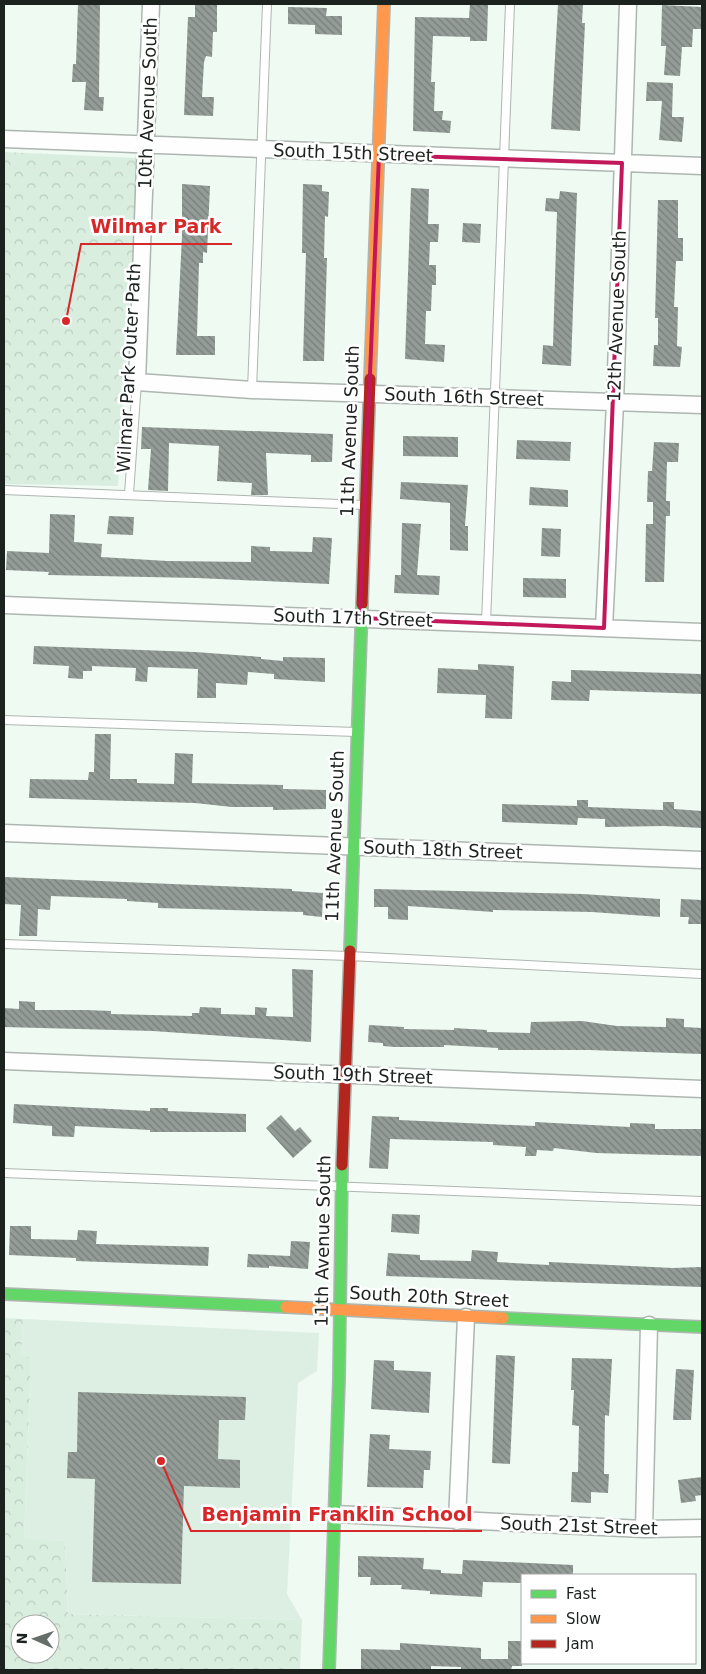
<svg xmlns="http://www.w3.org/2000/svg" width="706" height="1674" viewBox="0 0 706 1674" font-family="'DejaVu Sans',sans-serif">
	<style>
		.built { fill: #ddefe3 }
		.park { fill: url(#park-crowns); fill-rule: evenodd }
		.building { fill: url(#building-back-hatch) }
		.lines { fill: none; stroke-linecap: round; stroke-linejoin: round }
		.lane-casing { stroke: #aeb6b1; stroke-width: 10 }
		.street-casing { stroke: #aeb6b1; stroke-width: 19 }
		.fast-casing { stroke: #aeb6b1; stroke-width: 14 }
		.slow-casing { stroke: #aeb6b1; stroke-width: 14 }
		.jam-casing { stroke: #aeb6b1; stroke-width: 14 }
		.path { stroke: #e1e4e2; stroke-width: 2.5; stroke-dasharray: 1 4; stroke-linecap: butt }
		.lane { stroke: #fdfefd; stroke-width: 8 }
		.street { stroke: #fdfefd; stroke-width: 16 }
		.fast { stroke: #63d668; stroke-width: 11 }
		.slow { stroke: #ff974d; stroke-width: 11 }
		.jam { stroke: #b3261e; stroke-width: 11 }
		.marked { fill: none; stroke: #c2185b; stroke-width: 4; stroke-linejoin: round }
		.labels { text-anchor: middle; stroke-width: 5; stroke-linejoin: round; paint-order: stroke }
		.street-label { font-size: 18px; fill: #1c231f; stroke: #fff }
		.leader { fill: none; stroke: #d62828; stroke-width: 2 }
		.callout-dot { fill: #d62828; stroke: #fff; stroke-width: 2 }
		.callout-label { font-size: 19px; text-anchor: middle; font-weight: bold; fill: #d62828; stroke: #fff; stroke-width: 5; stroke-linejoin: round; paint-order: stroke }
	</style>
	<defs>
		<pattern id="park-crowns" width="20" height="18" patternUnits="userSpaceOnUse" patternTransform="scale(1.25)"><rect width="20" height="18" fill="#daeee0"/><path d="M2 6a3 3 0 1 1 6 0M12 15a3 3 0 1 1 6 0" fill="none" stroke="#baccc0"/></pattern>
		<pattern id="building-back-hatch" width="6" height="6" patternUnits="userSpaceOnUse" patternTransform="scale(1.25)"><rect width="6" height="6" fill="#949c97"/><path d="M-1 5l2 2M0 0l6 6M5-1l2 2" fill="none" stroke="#787f7b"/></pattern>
	</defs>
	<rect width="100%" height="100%" fill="#effaf2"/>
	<path class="built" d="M23,1319L319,1333L317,1371L298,1383L287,1594L302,1620L68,1614L65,1541L24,1540L31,1358L21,1357Z"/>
	<path class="park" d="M4,152L139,158L118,486L4,484Z
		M4,1318L23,1319L21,1357H31L24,1539L65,1541L68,1614L302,1620L300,1670H4ZM20,1624H50V1654H20Z"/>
	<path class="building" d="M78,4H100L99,97H104L103,111L84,110L86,82H72L73,64H76Z
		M195,4H217V32H213L212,57L206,56L204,62L202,97H214L213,116L184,115L188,17H195Z
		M470,4H488L487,41H470V37L433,36L431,82H435L434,111H443L442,120L451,121L450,133L413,131L415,17L469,18Z
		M558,4H583L582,23H585L580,131L551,129Z
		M662,5L702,7V29H693L692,47H682L680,76L664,75L666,46H661Z
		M288,7L327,8L326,16H342V35L315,34V25L288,24Z
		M647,82L673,83L672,117H684L682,142L659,140L662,101H646Z
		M182,184L210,186L207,253L203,252V263H199L197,336H215V355H176L182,237Z
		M303,184L322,185V191L329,192L328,217L325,216L324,258H327L324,361H303L306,253H302Z
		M411,188L429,189L428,224H439L438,242H430L429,265H436V285H432L431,311H426L425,344L445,345L444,362L405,359Z
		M560,191L577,193L571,366L542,364L543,345L553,346L557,212L545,211L546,198L559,199Z
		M658,200H678V238H683V261H676L674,307H678L677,346L682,347L680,367L653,366L654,345H658V318H655Z
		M463,223L481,224L480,243L462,242Z
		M142,427L333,434L332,462H311V455L266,453L268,495H251L252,483L217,481L219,446L169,443L168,491L148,490L151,449H141Z
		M403,436L458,437V457L403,456Z
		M517,440L571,442L570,461L516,459Z
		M654,442L679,443L678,462H667L666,501H670V516H666L664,582H645L646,524H653V502H647L648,471H652Z
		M401,482L468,485L465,526H468V551L450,550V503L400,499Z
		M530,487L568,490V507L529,505Z
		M50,514L75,515L74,542L102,544L101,557L167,561L251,562V546L270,547V551L312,552L313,537L332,538L329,584L197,578L48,575L49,572L6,570L7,551L49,553Z
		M109,516L134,517L133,535L107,534Z
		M402,523L421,524L417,575L440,576L439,595L394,593L395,575H401Z
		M542,528L561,529L560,557L541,556Z
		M523,578L566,579V598L523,597Z
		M34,646L195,652L261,657V659L283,661V657L325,658V682L274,679V674L248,672L247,685L216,683V698H197L198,669L148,667L147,682L135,681L136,668L92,666V671H83V679L68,678L69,666L33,664Z
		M478,664L514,666L512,719L485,718L486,695L437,693L438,668L478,670Z
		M571,670L702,674V694L590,690L589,701L551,700L552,681L571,682Z
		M95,734H111L110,779H137V783L174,784L175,753L193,754L192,783L283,785V789L326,790V809L273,810V807H232L195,803L29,798L30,779L88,780L89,772H94Z
		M577,800H588V807L663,810V802H674V809L702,811V828L664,826L605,827V819L578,818L577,825L502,822V804L577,806Z
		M4,877L292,889V891L323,893L322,917L303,915V912L158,908V903L127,901V899L51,896L50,910L38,909L37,936H19L21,905L4,904Z
		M374,889L582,894L660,899V917L592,912L493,910V912L408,906V920L388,919V907H374Z
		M681,899L702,900V924H688L689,917H680Z
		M292,969L313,970L311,1042L153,1031L4,1027V1008L19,1009V1001L35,1002V1010H86L111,1011V1014L192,1016V1013H199L200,1007L221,1008V1014L255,1015V1007L267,1008L266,1016L293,1017Z
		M666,1018L684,1019V1027L702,1028V1054L589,1050H498V1048L444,1045V1047H395L383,1046V1043L368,1042L369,1025L404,1027V1029L454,1030V1028L487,1030V1032L530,1033L531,1022L582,1021L617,1026L666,1027Z
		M14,1104L150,1111V1108H168V1111L246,1114V1132H150V1130L75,1126L74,1137L52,1136V1126L13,1123Z
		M281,1115L295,1131L300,1127L312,1141L293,1158L266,1128Z
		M372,1116L399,1117V1120L535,1126V1122L630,1127V1123L655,1124V1129H702V1156L596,1153L554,1148L553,1151L537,1150L536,1156H525L526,1147L493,1145V1142L390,1139L388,1169L369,1168Z
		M392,1214L420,1215L419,1234L391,1232Z
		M10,1226H31V1239L77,1240L78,1230L97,1231L96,1244L209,1247L208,1266L76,1261V1258L9,1255Z
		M291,1241L310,1242L308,1269L269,1266V1268L247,1267L248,1254L290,1256Z
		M472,1250L498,1252L497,1262L549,1265V1262L673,1268L701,1267V1287L386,1276L388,1253L420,1255V1260L471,1261Z
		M496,1355L515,1356L510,1464L492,1463Z
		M572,1358L612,1359L609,1416L605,1415L604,1474H609L608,1493L591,1492V1503L571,1502L572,1472H578L579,1426L572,1425L574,1390H571Z
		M374,1360L394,1361V1370L431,1372L429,1413L371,1409Z
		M676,1369L694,1370L691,1420H673Z
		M78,1392L246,1397L245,1420H219L218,1459L240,1460V1488L184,1486L181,1584L92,1582L95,1479L67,1478L68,1452H77Z
		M370,1434L390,1435L389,1449L431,1451L430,1470H424L423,1488L367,1487Z
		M702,1477V1495L695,1496L696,1501L681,1503L678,1480Z
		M358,1556L424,1558L423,1569L441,1570V1573L462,1574L463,1560L573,1565V1575H522V1583L483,1582L482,1597L430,1594V1591L401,1589L402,1585H370L371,1577H358Z
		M508,1641H522V1666H512L511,1670H461V1667L431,1666V1670H361V1649L400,1650V1643L481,1648V1659H508Z"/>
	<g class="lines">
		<g class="lane-casing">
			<path id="lane" d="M252,390L267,4
				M4,490L364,505
				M129,494L137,382
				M486,623L510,4
				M4,720L356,732
				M4,944L349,956L702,974
				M4,1173L702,1201"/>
		</g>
		<g class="street-casing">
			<path id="street" d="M151,4L137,382L252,390L702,405
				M4,139L702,166
				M4,605L702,632
				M604,628L615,403L628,4
				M4,833L702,860
				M4,1061L702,1089
				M335,1514L644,1529L702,1528
				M457,1521L466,1317
				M644,1529L649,1325"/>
		</g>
		<g class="fast-casing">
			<path id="fast" d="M350,951L362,604
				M4,1294L286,1307
				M503,1318L702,1327
				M329,1670L339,1379L342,1165"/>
		</g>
		<g class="slow-casing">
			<path id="slow" d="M370,379L384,4
				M286,1307L503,1318"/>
		</g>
		<g class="jam-casing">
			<path id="jam" d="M362,604L370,379
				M342,1165L350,951"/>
		</g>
		<path class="path" d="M4,167L130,172"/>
		<use href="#lane" class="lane"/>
		<use href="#street" class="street"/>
		<use href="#fast" class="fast"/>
		<use href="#slow" class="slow"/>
		<use href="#jam" class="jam"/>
	</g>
	<path class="marked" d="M379,155L622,163L604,628L360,618Z"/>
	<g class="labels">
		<g class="street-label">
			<text transform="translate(148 103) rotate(-88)" y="6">10th Avenue South</text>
			<text transform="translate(353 153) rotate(2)" y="6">South 15th Street</text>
			<text transform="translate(617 316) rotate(-88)" y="6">12th Avenue South</text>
			<text transform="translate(129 368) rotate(-87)" y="6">Wilmar Park Outer Path</text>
			<text transform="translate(464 397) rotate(2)" y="6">South 16th Street</text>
			<text transform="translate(350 431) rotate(-88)" y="6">11th Avenue South</text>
			<text transform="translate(353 618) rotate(2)" y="6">South 17th Street</text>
			<text transform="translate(335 836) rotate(-88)" y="6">11th Avenue South</text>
			<text transform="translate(443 850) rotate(2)" y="6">South 18th Street</text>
			<text transform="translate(353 1075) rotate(2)" y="6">South 19th Street</text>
			<text transform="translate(323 1241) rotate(-89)" y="6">11th Avenue South</text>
			<text transform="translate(429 1297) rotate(3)" y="6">South 20th Street</text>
			<text transform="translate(579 1526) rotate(2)" y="6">South 21st Street</text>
		</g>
	</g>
	<path class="leader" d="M66 321L81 244H232M161 1461L191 1531H482"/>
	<g class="callout-dot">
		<circle cx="66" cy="321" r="5"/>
		<circle cx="161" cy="1461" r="5"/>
	</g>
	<g class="callout-label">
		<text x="156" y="233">Wilmar Park</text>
		<text x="337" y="1521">Benjamin Franklin School</text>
	</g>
	<rect width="706" height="1674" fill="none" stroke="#1c231f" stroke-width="10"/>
	<rect x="521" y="1574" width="175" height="90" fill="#ffffff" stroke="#a4a7a5"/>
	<rect x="531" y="1590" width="25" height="8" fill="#63d668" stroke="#a4a7a5"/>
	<text x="566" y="1599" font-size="15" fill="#1c231f">Fast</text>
	<rect x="531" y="1615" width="25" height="8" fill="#ff974d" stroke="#a4a7a5"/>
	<text x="566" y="1624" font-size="15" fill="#1c231f">Slow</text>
	<rect x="531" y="1640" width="25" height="8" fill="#b3261e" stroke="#a4a7a5"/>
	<text x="566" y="1649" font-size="15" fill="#1c231f">Jam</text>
	<g transform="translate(35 1639) rotate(272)"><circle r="24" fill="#ffffff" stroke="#a4a7a5"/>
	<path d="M0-4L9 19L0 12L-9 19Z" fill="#666e69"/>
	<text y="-8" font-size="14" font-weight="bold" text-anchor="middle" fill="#1c231f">N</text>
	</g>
</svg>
